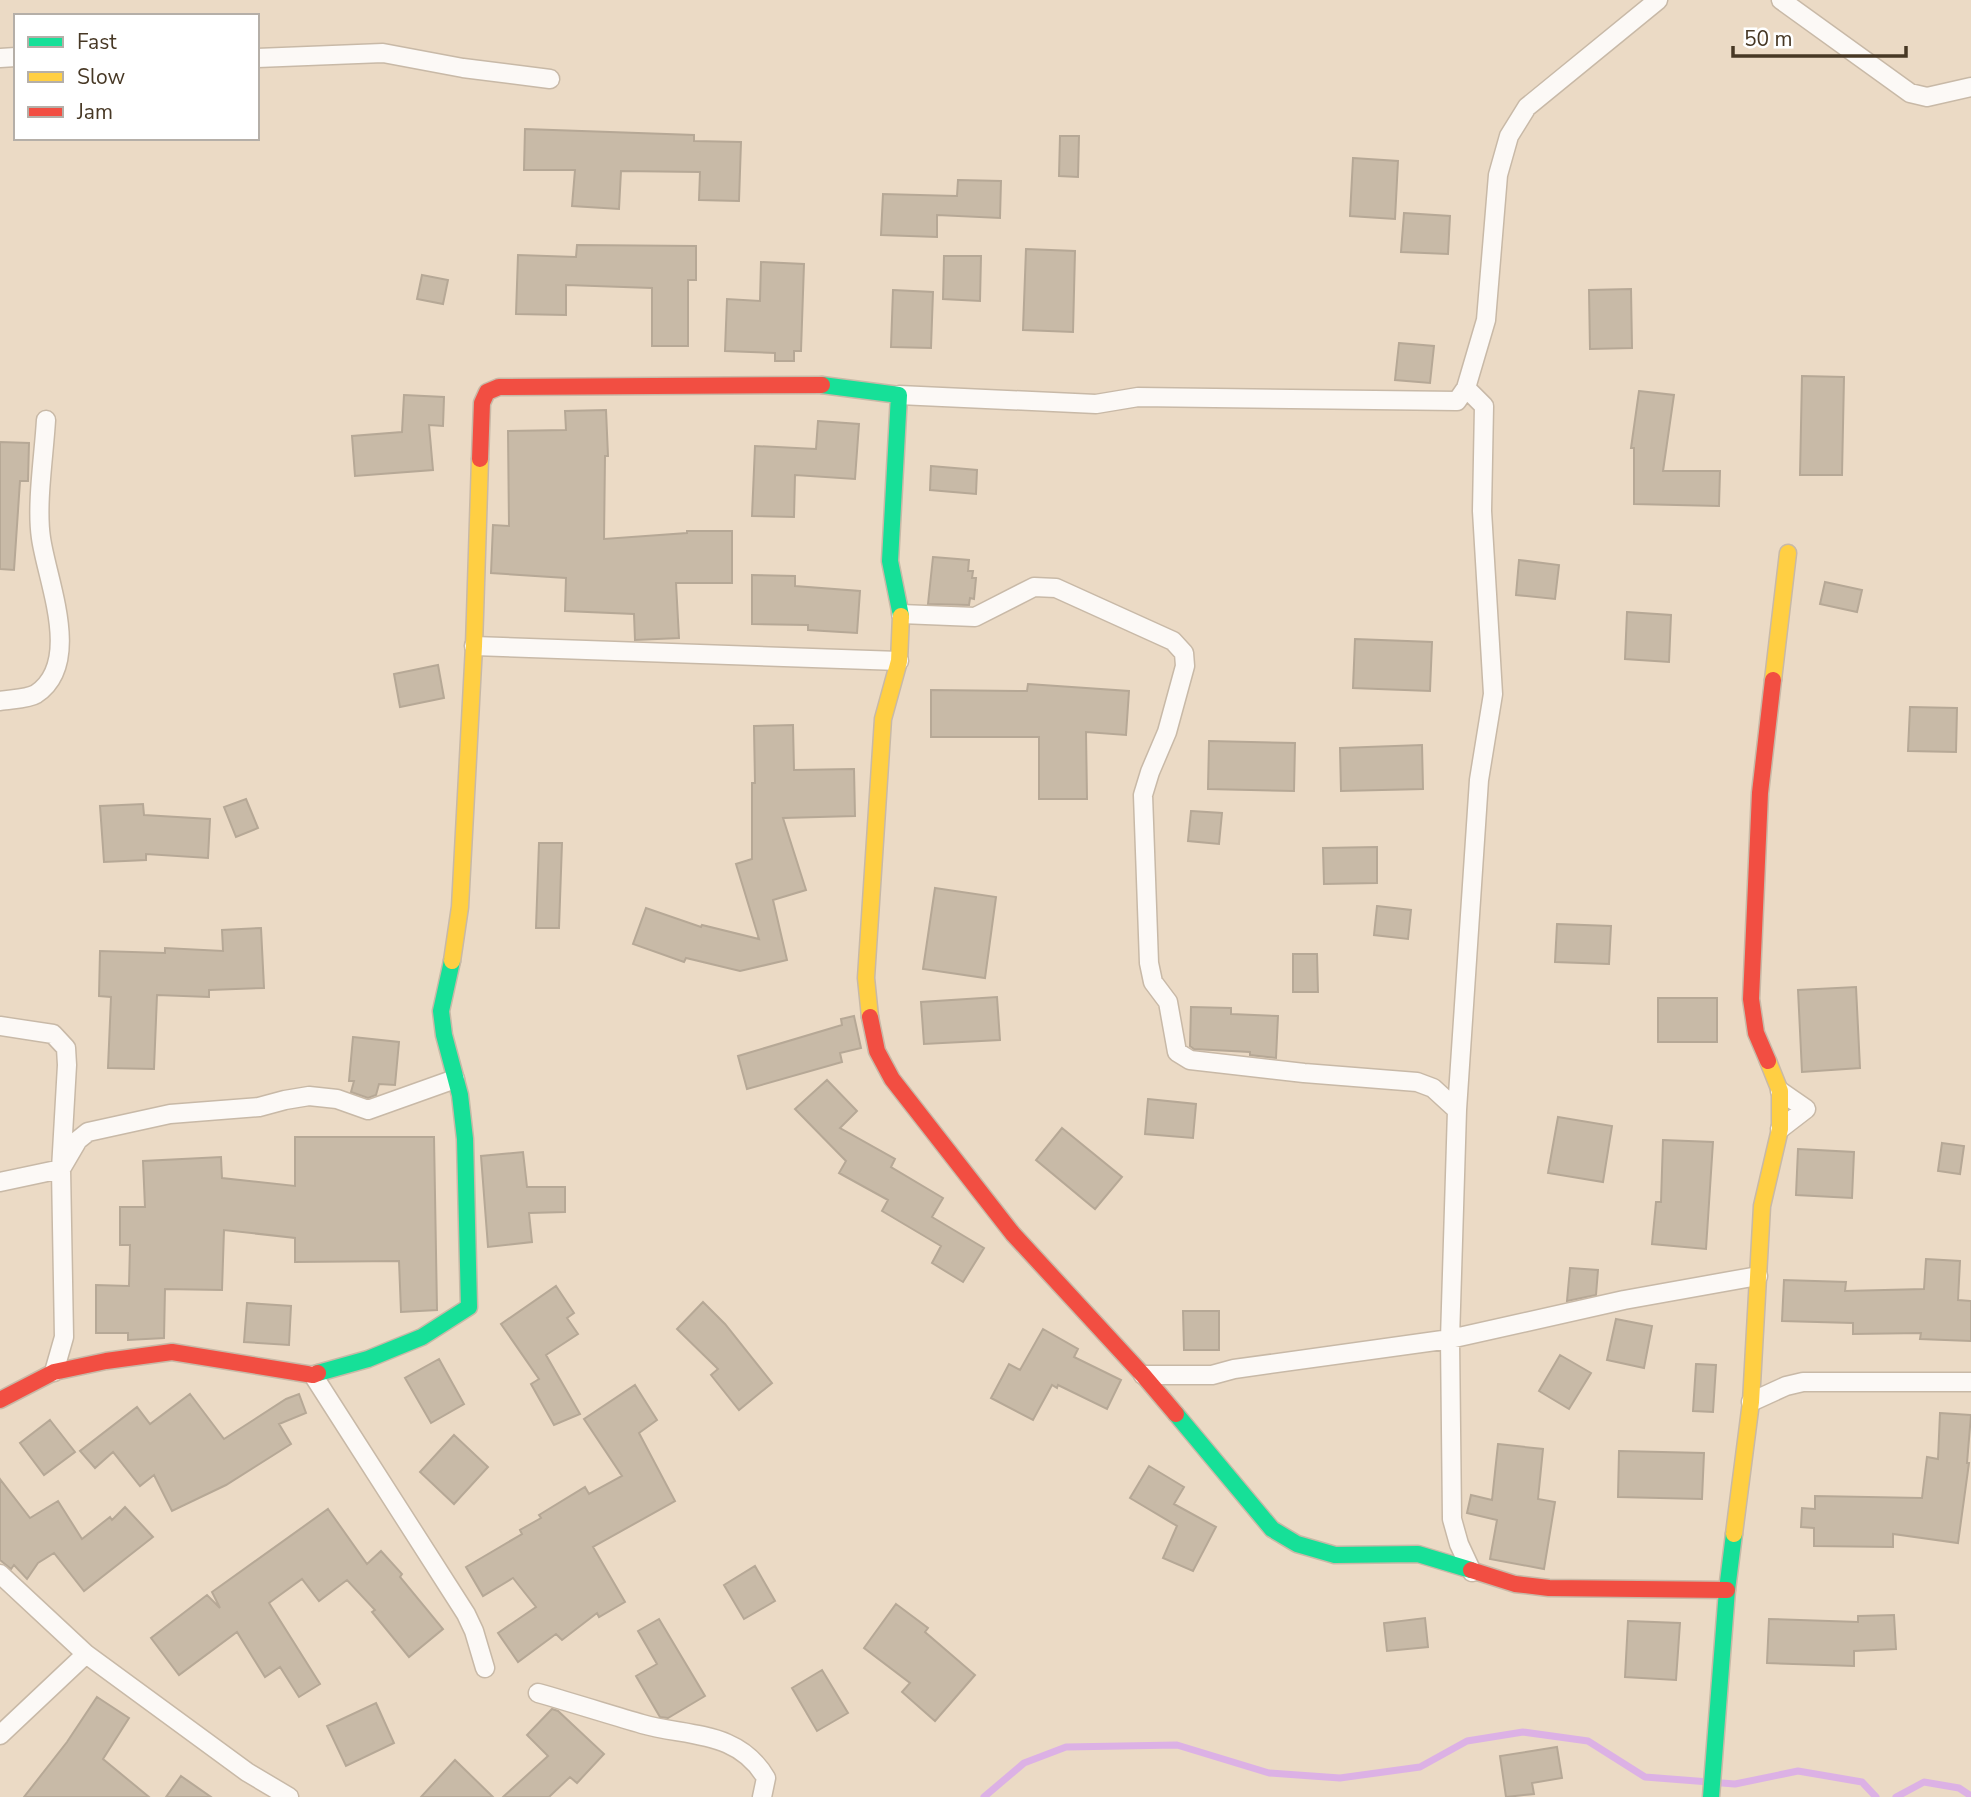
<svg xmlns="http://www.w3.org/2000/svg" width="1971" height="1797" viewBox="0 0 1971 1797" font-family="'Nunito Sans',sans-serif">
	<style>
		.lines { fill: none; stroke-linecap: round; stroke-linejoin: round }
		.stream { stroke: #dcb1e5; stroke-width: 7 }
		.building { fill: #c8baa7; stroke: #b6a896; stroke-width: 2 }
		.street-casing { stroke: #c8b9a7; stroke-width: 21 }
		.fast-casing { stroke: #c8b9a7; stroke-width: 19 }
		.slow-casing { stroke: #c8b9a7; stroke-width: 19 }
		.jam-casing { stroke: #c8b9a7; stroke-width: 19 }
		.street { stroke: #fcf9f6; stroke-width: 18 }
		.fast { stroke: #16e098; stroke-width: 16 }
		.slow { stroke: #ffcf43; stroke-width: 16 }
		.jam { stroke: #f24e42; stroke-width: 16 }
	</style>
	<rect width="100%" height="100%" fill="#ebdac5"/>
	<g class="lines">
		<path class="stream" d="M984,1797L1024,1763L1066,1747L1177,1745L1269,1773L1340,1778L1420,1767L1467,1741L1523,1732L1588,1741L1645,1777L1735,1784L1798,1771L1862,1782L1876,1797
			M1896,1797L1924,1782L1959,1788L1971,1796"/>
	</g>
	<path class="building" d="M525,129L694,135V141L741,142L739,201L699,200L700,172L621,171L619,209L572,206L575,170H524Z
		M1060,136H1079L1078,177L1059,176Z
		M1353,158L1398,161L1395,219L1350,216Z
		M958,180L1001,181L1000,218L937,215V237L881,235L883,194L957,196Z
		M1404,213L1450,216L1448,254L1401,252Z
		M577,245L696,246V280H688V346H652V288L566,285V315L516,314L518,255L576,257Z
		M1026,249L1075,251L1073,332L1023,330Z
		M944,256H981L980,301L943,299Z
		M761,262L804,264L801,351H794V361H775V353L725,351L727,299L760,301Z
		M422,275L448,280L443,304L417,299Z
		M1631,289L1632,348L1590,349L1589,290Z
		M893,290L933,292L931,348L891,347Z
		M1399,343L1434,346L1430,383L1395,380Z
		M1802,376L1844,377L1842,475H1800Z
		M1639,391L1674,395L1663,471H1720L1719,506L1634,504V448H1631Z
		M404,395L444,397L443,426L429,425L433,470L355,476L352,436L402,432Z
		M606,410L608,456H605L604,539L687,533V531H732V583H676L679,638L635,640L634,614L565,611L566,578L491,573L493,525L509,526L508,431L566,430L565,411Z
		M818,421L859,424L855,479L795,475L794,517L752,516L755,446L816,449Z
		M0,442L29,443L28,481H20L14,570L0,569Z
		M931,466L977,470L976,494L930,490Z
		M933,557L969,560L968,571H973L972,578H976L974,599L970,598L969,605L928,604Z
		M1519,560L1559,565L1555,599L1516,595Z
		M752,575L795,576V586L860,591L857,633L808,630V625L752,624Z
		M1825,582L1862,590L1857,612L1820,604Z
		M1627,612L1671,615L1669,662L1625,659Z
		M1355,639L1432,642L1430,691L1353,688Z
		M438,665L444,698L400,707L394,674Z
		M1028,684L1129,691L1126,735L1086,732L1087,799H1039V737H931V690L1027,691Z
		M1910,707L1957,708L1956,752L1908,751Z
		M793,725L794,770L854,769L855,816L783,818L806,890L773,900L787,960L740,971L686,958L684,962L633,944L646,908L701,927L702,925L759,939L736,864L752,859V783H755L754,726Z
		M1209,741L1295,743L1294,791L1208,789Z
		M1422,745L1423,789L1341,791L1340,748Z
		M246,799L258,828L236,837L224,807Z
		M143,804L144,815L210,819L208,858L146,854V860L104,862L100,806Z
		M1191,811L1222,813L1219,844L1188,841Z
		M539,843H562L559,928H536Z
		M1377,847V883L1324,884L1323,848Z
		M935,888L996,897L985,978L923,969Z
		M1377,906L1411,910L1408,939L1374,935Z
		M1557,924L1611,926L1609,964L1555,962Z
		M261,928L264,988L209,990V997L157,995L154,1069L108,1068L111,997L99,996L100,951L165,953V948L223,951L222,930Z
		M1293,954H1317L1318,992H1293Z
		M1856,987L1860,1068L1802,1072L1798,990Z
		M997,997L1000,1040L924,1044L921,1002Z
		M1658,998H1717V1042H1658Z
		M1191,1007L1231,1008V1014L1278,1016L1276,1058L1250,1055V1052L1194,1049L1190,1046Z
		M854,1016L861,1048L840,1053L842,1062L747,1089L738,1056L842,1025L841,1019Z
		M353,1037L399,1042L395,1085L379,1084L376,1095L368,1098L351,1092L354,1081H349Z
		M827,1080L857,1111L840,1128L895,1159L891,1167L943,1198L932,1217L984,1248L963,1282L932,1263L941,1246L882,1211L888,1200L839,1173L846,1161L795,1109Z
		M1148,1099L1196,1104L1193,1138L1145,1134Z
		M1558,1117L1612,1126L1603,1182L1548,1173Z
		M1062,1128L1122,1177L1095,1209L1036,1160Z
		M295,1137H434L437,1310L401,1312L399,1261L295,1262V1238L224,1230L222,1290L165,1289L164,1338L128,1340V1333H96V1285L129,1286L130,1245H120V1207H145L143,1161L221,1157L222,1178L295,1186Z
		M1663,1140L1713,1142L1706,1249L1652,1244L1656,1202H1661Z
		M1942,1143L1964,1146L1960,1174L1938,1171Z
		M1798,1149L1854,1152L1852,1198L1796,1195Z
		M523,1152L527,1187H565V1212L529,1213L532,1242L488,1247L481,1156Z
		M1926,1259L1960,1261L1958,1300L1971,1301V1341L1920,1339L1921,1333L1853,1334V1323L1782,1321L1784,1280L1846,1282L1845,1291L1924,1289Z
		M1570,1268L1598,1270L1596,1295L1567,1301Z
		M556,1286L574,1313L567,1318L578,1334L546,1355L580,1414L554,1425L531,1384L539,1379L501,1324Z
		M703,1302L725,1324L772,1383L739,1410L711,1375L718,1369L677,1329Z
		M247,1303L291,1306L289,1345L244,1342Z
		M1183,1311H1219V1350H1184Z
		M1616,1319L1652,1326L1644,1368L1607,1360Z
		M1043,1329L1078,1349L1074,1357L1121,1380L1107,1409L1058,1385L1057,1388L1052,1385L1033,1420L991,1398L1009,1364L1020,1370Z
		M1560,1355L1591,1373L1569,1409L1539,1391Z
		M439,1359L464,1404L431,1423L405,1378Z
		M1696,1364L1716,1365L1713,1412L1693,1411Z
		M635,1385L657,1420L639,1433L675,1501L593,1547L625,1602L599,1617L597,1613L562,1640L556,1634L518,1662L498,1633L536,1607L513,1578L483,1596L466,1567L522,1534L520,1530L541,1518L539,1515L585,1487L589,1494L622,1476L584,1419Z
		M190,1394L224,1439L286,1399L299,1394L306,1413L279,1424L291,1444L226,1485L172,1511L154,1475L140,1486L113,1452L95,1468L80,1451L137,1407L150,1424Z
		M1940,1413L1971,1415L1967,1463H1969L1958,1543L1893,1534V1547L1814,1546V1528L1801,1527L1802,1508L1815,1509V1496L1922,1498L1927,1457L1938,1459Z
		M50,1420L75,1452L44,1475L20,1443Z
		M454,1435L488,1467L454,1504L420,1472Z
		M1498,1444L1543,1449L1538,1499L1555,1502L1544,1569L1490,1559L1497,1520L1467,1513L1471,1495L1492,1500Z
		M1619,1451L1704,1453L1702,1499L1618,1497Z
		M1149,1466L1184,1487L1174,1504L1216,1527L1193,1571L1163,1558L1177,1526L1130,1498Z
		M0,1479L30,1518L58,1501L82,1539L110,1517L112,1520L125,1507L153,1537L84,1591L54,1553L38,1563L27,1579L14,1565L11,1569L0,1560Z
		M328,1509L367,1564L381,1551L402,1574L400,1577L443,1629L409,1657L372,1612L375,1610L347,1580L319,1601L302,1579L269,1603L320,1684L299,1697L280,1667L265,1677L237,1632L179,1675L151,1638L207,1595L220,1608L212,1592Z
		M755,1566L775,1601L744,1619L724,1585Z
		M896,1604L928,1628L925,1632L975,1675L935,1721L902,1692L910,1683L864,1648Z
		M1894,1615L1896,1649L1854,1651V1666L1767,1663L1769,1619L1858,1622V1616Z
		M1425,1618L1428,1647L1387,1651L1384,1623Z
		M659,1619L705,1696L668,1718L660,1717L636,1676L657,1664L638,1631Z
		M1628,1621L1680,1623L1676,1680L1625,1677Z
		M822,1670L848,1713L817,1731L792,1688Z
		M97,1697L129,1718L103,1759L149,1797H24L67,1742Z
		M376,1703L394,1743L346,1766L327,1726Z
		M552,1709L558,1711L604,1754L577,1783L570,1777L549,1797H503L548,1756L527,1735Z
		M1557,1747L1562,1778L1532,1783L1534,1794L1506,1797L1500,1756Z
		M455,1760L493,1797H421Z
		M181,1776L211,1797H166Z"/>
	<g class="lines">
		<g class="street-casing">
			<path id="street" d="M1781,0L1910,93L1927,97L1971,87
				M0,58L16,57
				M257,58L383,53L463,68L550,79
				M1466,388L1484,406L1482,511L1493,694L1479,780L1457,1110L1450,1339L1452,1519L1459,1544L1472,1572
				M899,395L1096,404L1138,397L1457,401L1466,388L1486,320L1498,175L1509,136L1527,107L1658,0
				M901,614L975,617L1034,587L1056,588L1173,641L1184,653L1185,666L1167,732L1150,772L1143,795L1149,963L1153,982L1168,1002L1177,1052L1190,1060L1304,1073L1417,1082L1433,1088L1457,1110
				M474,646L899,661
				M0,701C10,699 28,699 36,694C83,663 47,581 41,538C36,505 44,455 46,420
				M0,1026L53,1034L66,1048L67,1065L61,1169L64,1337L54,1372
				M1780,1091L1806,1109L1780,1129
				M0,1182L61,1169L78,1140L88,1132L170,1114L259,1107L285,1100L309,1096L337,1099L368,1110L455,1079
				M313,1375L466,1614L474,1631L485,1668
				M1143,1375H1212L1234,1369L1450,1339L1624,1300L1758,1276
				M1751,1402L1786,1386L1803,1382H1971
				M0,1574L86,1654L247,1772L289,1797
				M538,1693C573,1703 608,1714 642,1724C688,1737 738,1730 766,1778L762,1797
				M0,1735L86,1654"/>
		</g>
		<g class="fast-casing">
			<path id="fast" d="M822,385L899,395L890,561L901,616
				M318,1373L368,1359L422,1337L469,1307L465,1139L460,1095L444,1035L441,1011L452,961
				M1176,1414L1272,1529L1297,1544L1335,1555L1418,1554L1471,1570
				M1711,1797L1727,1590L1734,1534"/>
		</g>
		<g class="slow-casing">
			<path id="slow" d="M1773,680L1788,553
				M452,961L460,907L474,646L480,459
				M870,1017L866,978L883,719L899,661L901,616
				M1734,1534L1751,1402L1762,1206L1780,1129V1091L1768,1061"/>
		</g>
		<g class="jam-casing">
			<path id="jam" d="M480,459L482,403L487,392L499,387L822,385
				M870,1017L877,1051L892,1079L1013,1234L1143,1375L1176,1414
				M1768,1061L1756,1033L1751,999L1760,793L1773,680
				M0,1400L54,1372L106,1361L172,1352L313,1375L318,1373
				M1471,1570L1515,1584L1549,1588L1727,1590"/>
		</g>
		<use href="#street" class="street"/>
		<use href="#fast" class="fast"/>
		<use href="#slow" class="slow"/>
		<use href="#jam" class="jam"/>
	</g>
	<rect x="14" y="14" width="245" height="126" fill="#ffffff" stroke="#b5afa8" stroke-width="2"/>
	<rect x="28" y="37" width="35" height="10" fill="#16e098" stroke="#b5afa8" stroke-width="2"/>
	<text x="77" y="49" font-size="21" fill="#473825">Fast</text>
	<rect x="28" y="72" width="35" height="10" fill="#ffcf43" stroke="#b5afa8" stroke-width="2"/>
	<text x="77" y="84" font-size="21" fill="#473825">Slow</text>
	<rect x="28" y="107" width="35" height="10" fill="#f24e42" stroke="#b5afa8" stroke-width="2"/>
	<text x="77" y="119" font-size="21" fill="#473825">Jam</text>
	<path d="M1733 46v10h173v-10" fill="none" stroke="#473825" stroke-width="3.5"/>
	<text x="1744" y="46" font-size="21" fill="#473825" stroke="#ffffff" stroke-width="5" paint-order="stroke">50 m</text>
</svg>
